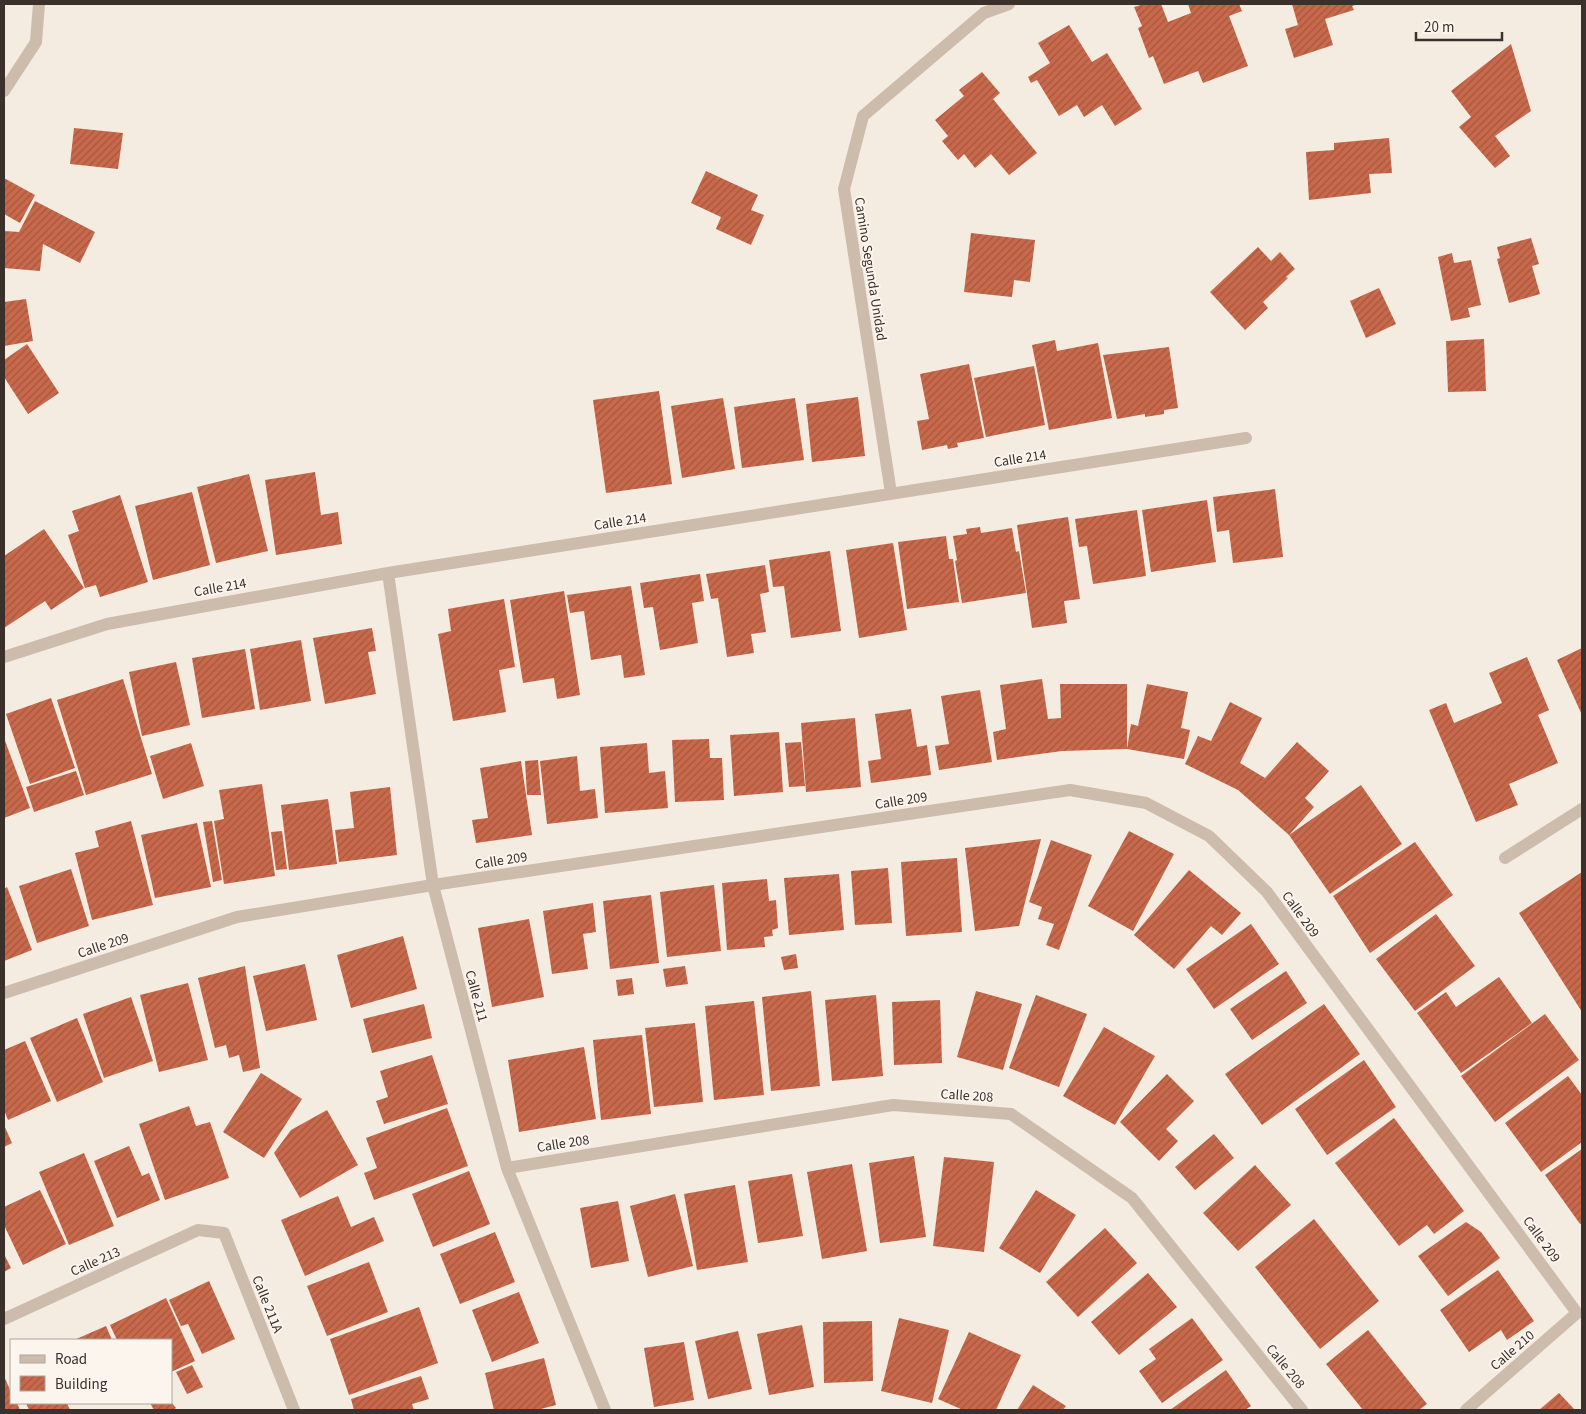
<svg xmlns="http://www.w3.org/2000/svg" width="1586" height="1414" viewBox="0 0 1586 1414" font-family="'Source Sans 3',sans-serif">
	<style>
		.building { fill: url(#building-hatch) }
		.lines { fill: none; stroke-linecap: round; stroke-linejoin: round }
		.minor { stroke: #cdbbac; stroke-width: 12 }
		.labels { text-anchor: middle; stroke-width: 4; stroke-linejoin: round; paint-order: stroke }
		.street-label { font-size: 14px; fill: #3b302b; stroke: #fbf5ee }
	</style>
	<defs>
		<pattern id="building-hatch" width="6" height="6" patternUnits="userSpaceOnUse" patternTransform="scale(1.25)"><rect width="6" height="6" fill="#c8694b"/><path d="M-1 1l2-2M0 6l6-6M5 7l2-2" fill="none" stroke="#a4573f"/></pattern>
	</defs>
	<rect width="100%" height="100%" fill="#f4ebe1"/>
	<path class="building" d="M1144,4H1161L1168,22L1191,13L1188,4H1239L1242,11L1229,16L1248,66L1203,83L1198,71L1164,84L1153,56L1149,58L1138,28L1142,26L1134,7Z
		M1292,4H1358L1352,6L1354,10L1325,19L1333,45L1294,58L1285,29L1298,25Z
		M1069,25L1092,62L1107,53L1142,109L1115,126L1102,105L1084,117L1077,105L1059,116L1037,80L1031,83L1028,77L1050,63L1038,43Z
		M1511,44L1531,111L1495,136L1510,156L1495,168L1459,127L1471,117L1451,91Z
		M982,72L1000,93L993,99L1037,153L1009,175L991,154L975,168L964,154L958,160L942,141L948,136L935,120L964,96L959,90Z
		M74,128L123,133L118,169L70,164Z
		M1389,138L1392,173L1369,174L1371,193L1309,200L1306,152L1334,150V143Z
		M706,171L758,195L751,210L764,215L751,245L716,229L721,217L691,203Z
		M4,178L35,195L20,223L4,214Z
		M35,201L95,232L80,263L43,244L40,271L4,268V231L19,232Z
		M971,233L1035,240L1030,282L1014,280L1012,297L964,292Z
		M1531,238L1539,264L1532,266L1540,294L1509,303L1497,259L1500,258L1497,247Z
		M1258,247L1271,261L1280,252L1295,269L1286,277L1288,278L1263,302L1268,308L1245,330L1210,292Z
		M1452,253L1454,263L1471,260L1481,305L1468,308L1470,317L1451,321L1438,257Z
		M1379,288L1396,324L1366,338L1350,301Z
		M26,299L33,341L4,346V302Z
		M1484,339L1486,391L1448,392L1446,341Z
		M1055,340L1057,351L1098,343L1112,418L1049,430L1032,345Z
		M27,344L59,393L28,414L4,377V360Z
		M1169,347L1178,408L1164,410V414L1145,417V414L1117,419L1103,355Z
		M969,364L984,438L957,443L958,447L948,449L947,445L922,450L917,421L929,419L920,374Z
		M1034,366L1045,425L986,437L974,378Z
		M659,391L672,484L606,493L593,400Z
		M858,397L865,456L812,462L806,404Z
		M723,398L735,469L682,478L671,406Z
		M795,398L804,460L742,468L734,407Z
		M315,472L321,515L338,512L342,544L276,555L265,480Z
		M249,474L268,551L216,563L197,487Z
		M1275,489L1283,557L1233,563L1229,530L1217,532L1213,497Z
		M192,492L210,565L153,580L135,506Z
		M120,495L148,582L100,597L96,585L85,588L68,535L79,531L72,511Z
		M1207,500L1216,562L1151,572L1142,510Z
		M1137,510L1146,576L1093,584L1087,546L1079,547L1075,519Z
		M1068,517L1080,599L1064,601L1067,623L1032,628L1017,525Z
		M980,527L981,533L1012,528L1016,552L1019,551L1026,593L962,603L955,561L957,560L953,536L967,534L966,529Z
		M44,529L84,588L51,610L45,601L4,628V556Z
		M946,536L949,559H953L959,602L907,609L898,542Z
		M893,543L907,630L859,638L846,550Z
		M830,551L841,631L791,638L784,586L773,587L769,560Z
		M765,565L769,592L760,594L766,632L751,634L754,653L727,657L718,598L711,599L706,574Z
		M700,574L704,601L692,603L698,643L660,650L653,607L644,608L640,583Z
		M631,586L645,675L624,678L621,655L591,660L584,611L570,613L567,595Z
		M564,591L580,695L557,699L554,678L523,683L510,600Z
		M504,599L515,667L499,670L506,712L453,721L438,634L451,631L448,609Z
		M372,628L376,651L368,652L376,694L325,704L313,638Z
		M301,640L311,701L260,710L250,649Z
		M1582,648V715L1557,660Z
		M245,649L255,709L202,718L192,658Z
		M1527,657L1549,710L1538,715L1558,763L1509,784L1518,805L1476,822L1429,710L1446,703L1454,723L1502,703L1489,673Z
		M176,662L190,725L142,736L129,672Z
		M123,679L152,774L86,795L57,700Z
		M1042,679L1048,719L1061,718L1060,684H1127V749L1131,724L1138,726L1147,684L1188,692L1181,728L1190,730L1184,759L1127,749L1062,751L997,760L993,732L1006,729L1000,685Z
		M980,690L992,762L939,770L935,746L949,744L941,696Z
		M51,698L75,768L30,784L6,714Z
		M1230,702L1262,718L1240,763L1265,778L1297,742L1329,771L1305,798L1314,807L1289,835L1238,790L1185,764L1198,736L1211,741Z
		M911,709L917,747L927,745L931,775L871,783L868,761L881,759L875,714Z
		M855,718L861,787L806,792L801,723Z
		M779,732L783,792L734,796L730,735Z
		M4,738L30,808L4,818Z
		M709,739L710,758H722L724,800L675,802L672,740Z
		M801,742L805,786L789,787L785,743Z
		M191,743L204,786L163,799L150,756Z
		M647,743L649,773L665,771L668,808L605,813L600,747Z
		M577,756L580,791L595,789L598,818L547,824L540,761Z
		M538,760L541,795H527L525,761Z
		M521,761L532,835L476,843L472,820L488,818L480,768Z
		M76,771L84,795L34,812L26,787Z
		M262,784L275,876L224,884L214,821L224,819L219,790Z
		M1361,785L1402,844L1330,894L1289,835Z
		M390,787L397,855L339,862L335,830L354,828L350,792Z
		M328,799L337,864L289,870L281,805Z
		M131,821L153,905L92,920L75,853L99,847L95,831Z
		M212,821L222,880L213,882L203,822Z
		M197,823L211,887L155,898L141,835Z
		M282,831L287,869L276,870L271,832Z
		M1129,831L1174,854L1133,931L1088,906Z
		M1041,839L1019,926L975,931L965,848Z
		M1051,840L1092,855L1059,950L1046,945L1054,924L1038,919L1042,907L1029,902Z
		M1415,842L1453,895L1370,953L1333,896Z
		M957,858L962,932L906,936L901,862Z
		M888,868L892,923L855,925L851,871Z
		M71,869L89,926L37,943L19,886Z
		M1189,870L1241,913L1222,935L1211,926L1174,969L1134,935Z
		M1582,872V1012L1519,913Z
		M839,874L844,930L789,935L784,878Z
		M767,879L769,901L776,900L778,928L772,930L773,936L764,937L765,947L727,950L722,883Z
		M714,885L721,951L667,957L660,892Z
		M7,887L32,950L4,961V889Z
		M651,895L659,963L610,969L603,901Z
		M593,903L596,932L583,934L588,969L552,974L543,911Z
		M1436,914L1475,966L1415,1011L1376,959Z
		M529,919L544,997L492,1007L478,928Z
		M1251,924L1279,964L1214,1009L1186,969Z
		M403,936L417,989L351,1008L337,955Z
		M796,954L798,968L784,970L781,957Z
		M305,964L317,1020L266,1031L253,976Z
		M245,966L260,1068L243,1072L239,1055L229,1058L226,1045L215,1048L198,978Z
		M685,966L688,984L666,987L663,969Z
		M1286,971L1307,1003L1252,1040L1230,1009Z
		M1499,977L1532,1023L1461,1073L1417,1013L1446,992L1456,1007Z
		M632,978L634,994L618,996L616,980Z
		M188,983L208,1060L159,1072L140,995Z
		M811,991L820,1086L771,1091L762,997Z
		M976,991L1022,1004L1003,1070L957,1057Z
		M876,995L883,1076L832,1081L825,1000Z
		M1036,995L1087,1014L1059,1087L1009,1068Z
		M131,997L153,1061L104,1078L83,1014Z
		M940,1000L942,1063L894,1065L892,1002Z
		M754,1001L764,1095L714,1100L705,1006Z
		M424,1004L432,1038L372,1053L363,1019Z
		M1324,1004L1360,1054L1262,1125L1225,1074Z
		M1545,1014L1579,1060L1495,1122L1461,1076Z
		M77,1018L103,1082L57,1102L30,1038Z
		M695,1023L703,1102L654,1107L645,1028Z
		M1104,1027L1155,1056L1115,1125L1063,1096Z
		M642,1035L651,1114L601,1120L593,1040Z
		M25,1041L51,1101L8,1120L4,1110V1050Z
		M584,1047L596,1119L519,1132L508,1060Z
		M432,1055L448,1104L384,1124L376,1101L388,1097L380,1071Z
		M1364,1060L1396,1107L1327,1155L1295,1109Z
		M261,1073L302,1099L264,1158L223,1132Z
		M1167,1074L1194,1101L1166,1129L1178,1141L1159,1161L1120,1122Z
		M1568,1076L1582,1095V1142L1541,1172L1505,1123Z
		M189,1106L196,1126L210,1122L229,1178L165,1200L139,1124Z
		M447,1108L468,1166L374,1200L364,1173L377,1168L366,1138Z
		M327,1110L358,1165L300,1198L274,1153L291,1130Z
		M1394,1118L1464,1211L1434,1234L1427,1225L1399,1246L1335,1163Z
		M4,1125L12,1143L4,1147Z
		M1214,1134L1234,1158L1195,1190L1175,1167Z
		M129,1146L142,1176L149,1173L160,1200L117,1218L94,1161Z
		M1582,1149V1223L1580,1224L1545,1175Z
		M84,1153L114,1226L69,1245L39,1172Z
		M914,1156L926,1237L880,1243L869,1163Z
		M944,1157L994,1162L984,1252L933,1246Z
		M852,1164L867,1251L822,1259L807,1172Z
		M1255,1165L1291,1205L1238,1251L1203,1213Z
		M469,1171L490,1224L433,1247L412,1194Z
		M792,1174L803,1236L758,1243L748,1181Z
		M735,1185L748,1262L697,1270L684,1194Z
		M40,1190L66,1244L23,1265L4,1225V1207Z
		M1036,1190L1076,1215L1040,1273L999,1248Z
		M675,1194L693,1266L648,1277L630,1206Z
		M338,1196L351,1227L374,1217L384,1241L305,1276L281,1220Z
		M618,1201L629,1261L591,1268L580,1208Z
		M1314,1219L1379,1301L1320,1349L1255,1267Z
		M1466,1222L1481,1232L1500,1258L1448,1296L1418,1256Z
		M1105,1228L1137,1263L1078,1317L1046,1282Z
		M495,1232L515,1282L460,1304L440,1254Z
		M4,1254L11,1268L4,1272Z
		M369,1262L388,1312L327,1336L307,1286Z
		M1498,1270L1534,1321L1507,1340L1501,1330L1469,1352L1440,1310Z
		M1148,1273L1177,1307L1119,1355L1091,1322Z
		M209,1281L235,1339L202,1354L188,1324L181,1326L169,1300Z
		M519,1292L539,1343L492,1362L472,1310Z
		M166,1298L195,1361L171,1372V1340H117L110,1325Z
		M419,1307L438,1363L349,1395L330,1339Z
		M899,1318L949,1330L932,1403L881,1391Z
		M1192,1318L1223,1360L1162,1403L1139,1371L1156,1359L1149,1349Z
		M872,1321L873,1381L824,1383L823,1322Z
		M802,1325L814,1387L769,1395L757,1334Z
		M106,1326L112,1340H74Z
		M1368,1330L1427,1404L1419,1410H1363L1326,1364Z
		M738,1331L752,1389L708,1399L695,1341Z
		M969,1332L1021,1355L996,1410H963L938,1399Z
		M684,1342L694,1400L654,1407L644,1348Z
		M544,1358L556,1405L537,1410H494L485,1373Z
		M192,1365L203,1387L187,1394L176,1372Z
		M1226,1370L1251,1406L1245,1410H1170Z
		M4,1376L11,1392V1403H17L20,1410H4Z
		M421,1376L429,1399L412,1404L414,1410H354L351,1399Z
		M1033,1385L1066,1406L1063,1410H1017Z
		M1559,1393L1575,1410H1539Z
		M26,1403H67L70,1410H29Z
		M150,1403H172L176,1408L173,1410H154Z"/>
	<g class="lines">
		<path class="minor" d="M4,91L36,42L39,4
			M891,493L844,189L863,116L984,13L1009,4
			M388,573L433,885L507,1168L605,1410
			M4,657L107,624L388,573L1246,438
			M1505,858L1582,809
			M4,993L237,917L433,885L1070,790L1146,803L1209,836L1267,892L1577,1313L1466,1410
			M507,1168L893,1105L1011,1114L1132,1198L1302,1410
			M4,1319L198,1230L224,1233L294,1410"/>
	</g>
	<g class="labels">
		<g class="street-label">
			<text transform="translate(871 269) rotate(81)" y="5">Camino Segunda Unidad</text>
			<text transform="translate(1020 458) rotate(-9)" y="5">Calle 214</text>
			<text transform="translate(620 521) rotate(-9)" y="5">Calle 214</text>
			<text transform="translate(220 587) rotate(-10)" y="5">Calle 214</text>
			<text transform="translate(901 800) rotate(-9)" y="5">Calle 209</text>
			<text transform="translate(501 860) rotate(-9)" y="5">Calle 209</text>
			<text transform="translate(1301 914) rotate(54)" y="5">Calle 209</text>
			<text transform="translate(103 945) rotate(-18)" y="5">Calle 209</text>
			<text transform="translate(477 996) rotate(75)" y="5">Calle 211</text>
			<text transform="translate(967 1095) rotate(4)" y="5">Calle 208</text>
			<text transform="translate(563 1143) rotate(-9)" y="5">Calle 208</text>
			<text transform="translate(1542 1239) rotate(54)" y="5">Calle 209</text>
			<text transform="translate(95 1261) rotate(-24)" y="5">Calle 213</text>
			<text transform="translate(268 1304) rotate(68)" y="5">Calle 211A</text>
			<text transform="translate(1512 1350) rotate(-41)" y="5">Calle 210</text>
			<text transform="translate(1286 1366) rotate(51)" y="5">Calle 208</text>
		</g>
	</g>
	<rect width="1586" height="1414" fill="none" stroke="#3b302b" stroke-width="10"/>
	<rect x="10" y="1339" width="162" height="65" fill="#fbf5ee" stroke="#aea6a0"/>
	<rect x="20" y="1355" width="25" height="8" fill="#cdbbac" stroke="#aea6a0"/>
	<text x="55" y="1364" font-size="15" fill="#3b302b">Road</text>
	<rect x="20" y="1376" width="25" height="15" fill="url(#building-hatch)" stroke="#aea6a0"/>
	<text x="55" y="1389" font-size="15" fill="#3b302b">Building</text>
	<path d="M1416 32v8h86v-8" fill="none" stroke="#3b302b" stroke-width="2.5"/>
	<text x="1424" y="32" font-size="15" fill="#3b302b" stroke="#fbf5ee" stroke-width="4" paint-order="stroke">20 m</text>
</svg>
